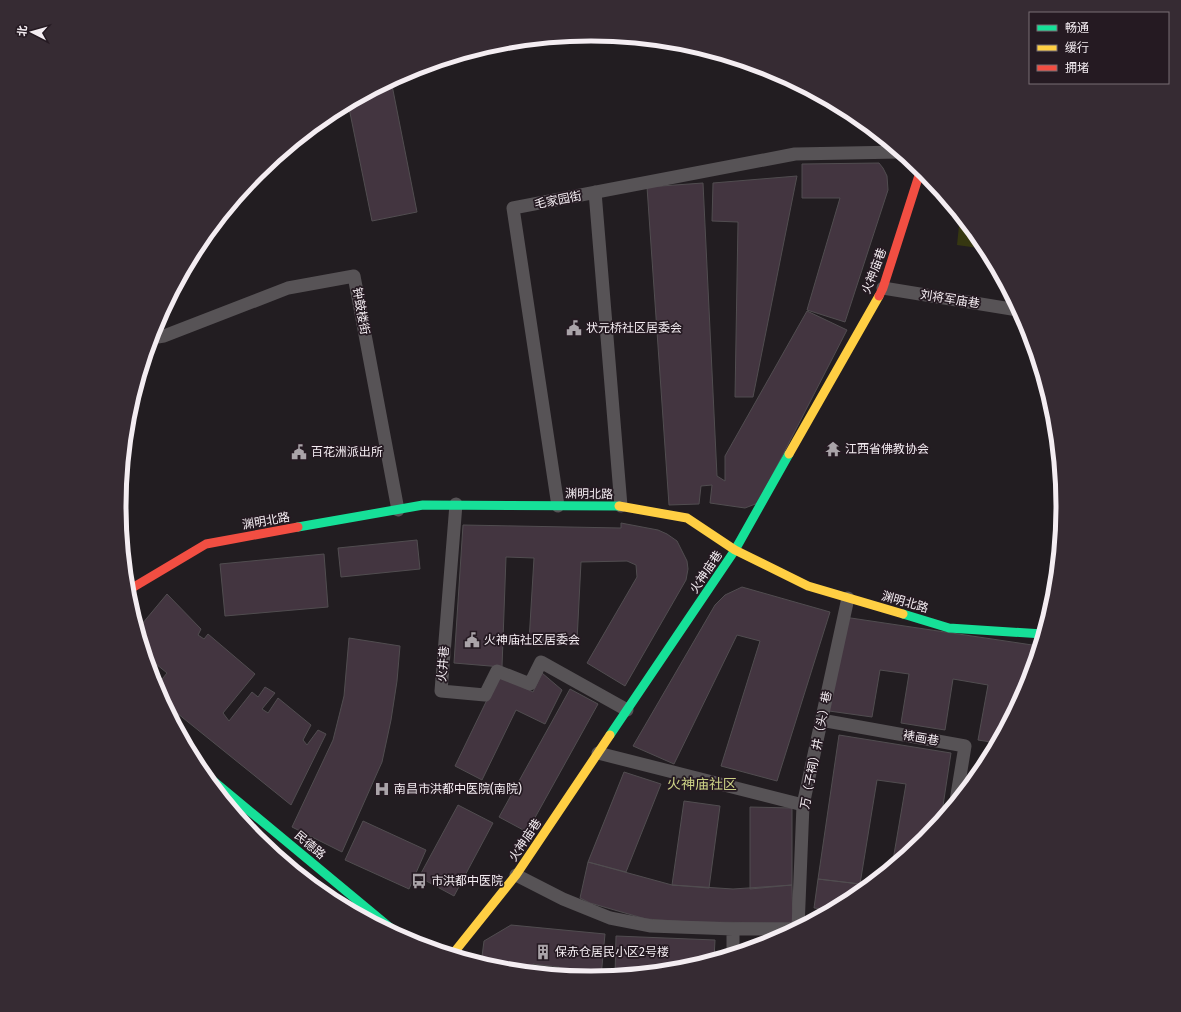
<svg xmlns="http://www.w3.org/2000/svg" width="1181" height="1012" viewBox="0 0 1181 1012" font-family="'Fira Sans','Noto Sans SC',sans-serif">
	<style>
		.green { fill: #363711 }
		.building { fill: #433540; stroke: #514d50 }
		.lines { fill: none; stroke-linecap: round; stroke-linejoin: round }
		.lane { stroke: #575356; stroke-width: 13 }
		.fast { stroke: #16e098; stroke-width: 9 }
		.slow { stroke: #ffcf43; stroke-width: 9 }
		.jam { stroke: #f24e42; stroke-width: 9 }
		.labels { text-anchor: middle; stroke-width: 3.5; stroke-linejoin: round; paint-order: stroke }
		.street-label { font-size: 12px; fill: #f4edf2; stroke: #251a22 }
		.poi-label { font-size: 12px; fill: #f4edf2; stroke: #251a22; text-anchor: start }
		.quarter-label { font-size: 14px; fill: #cdd386; stroke: #251a22 }
		.rim { fill: none; stroke: #f4edf2; stroke-width: 5 }
	</style>
	<rect width="100%" height="100%" fill="#221d21"/>
	<path class="green" d="M960,216L983,244L986,249L957,245Z"/>
	<path class="building" d="M391,80L417,212L372,221L348,103Z
		M879,163L883,168L887,176L888,190L845,322L807,310L840,198H802V164Z
		M797,176L753,397H735L738,222L712,221L713,183Z
		M703,183L717,476L725,481V456L807,311L847,330L758,503L745,508L710,503L712,485L701,486L699,504L669,505L647,187Z
		M621,523L658,530L667,534L677,541L687,561L688,569L686,580L625,686L587,663L637,577L636,565L627,561L581,562L577,641H529L534,558L506,557L502,667L454,663L463,525L621,528Z
		M417,540L420,569L341,577L338,548Z
		M324,554L328,607L225,616L220,564Z
		M742,587L830,612L777,781L721,766L760,641L737,635L674,764L633,746L715,605L725,595Z
		M167,594L201,629L198,635L204,639L208,634L255,674L223,713L229,721L252,692L258,697L265,687L275,693L262,709L268,713L278,698L311,725L303,740L307,745L318,730L326,734L291,805L162,701L155,688L167,673L145,655L137,630Z
		M844,617L1039,646L1026,687L997,743L978,740L988,685L953,679L945,730L901,723L909,674L880,670L872,717L829,711Z
		M349,638L400,646L397,681L391,720L382,762L342,852L292,827L333,740L344,696Z
		M542,673L562,690L545,724L516,710L482,780L455,766L499,675L533,692Z
		M570,689L598,704L527,832L499,817Z
		M839,735L951,753L941,819L924,840L892,866L906,784L877,780L860,884L818,879Z
		M624,772L661,784L626,872L588,862Z
		M684,801L720,806L709,888L672,885Z
		M458,805L493,823L454,896L419,877Z
		M750,807L792,808V885L750,889Z
		M363,821L426,850L409,889L345,860Z
		M588,862L672,885L733,889L792,885L793,923L690,922L646,919L590,903L580,898Z
		M818,879L860,884L875,880L853,899L831,910L814,908Z
		M511,925L605,934L601,977L590,978L558,975L559,967L533,964L532,972L498,969L481,964L484,941Z
		M616,936L715,940L714,959L682,969L615,976Z"/>
	<g class="lines">
		<path class="lane" d="M595,192L621,506
			M883,288L1018,310
			M151,338L164,336L288,288L354,276L398,510
			M456,504L441,691L485,695L497,671L530,684L541,662L627,710
			M558,506L513,208L795,154L900,152
			M821,720L965,746L956,801
			M598,753L803,805
			M516,875L563,899L610,918L651,926L733,929H796
			M798,928L803,805L848,598
			M733,954V929"/>
		<path class="fast" d="M298,527L423,505L619,506
			M903,614L949,628L1043,634
			M610,735L735,550L789,454
			M199,769L405,940"/>
		<path class="slow" d="M789,454L879,296
			M619,506L687,518L735,550L808,586L903,614
			M452,955L516,875L610,735"/>
		<path class="jam" d="M879,296L883,288L921,169
			M127,591L206,544L298,527"/>
	</g>
	<defs>
		<g id="civic-bare" transform="scale(1.2)"><path d="M-.6-6.5H3V-4.5H.6V-3L4-1V1h2V6H-6V1h2V-1L-.6-3ZM-1.2 2.5V6h2.4V2.5Z" fill="#aaa4a9" stroke="#251a22" stroke-width="2.5" paint-order="stroke"/></g>
		<g id="temple-bare" transform="scale(1.2)"><path d="M0-6L5-2H3V0L6.5 2.5H4V6H1.5V3h-3V6H-4V2.5H-6.5L-3 0V-2H-5Z" fill="#aaa4a9" stroke="#251a22" stroke-width="2.5" paint-order="stroke"/></g>
		<g id="hospital-bare" transform="scale(1.2)"><path d="M-5-5h3v3.5h4V-5h3V5h-3V1.5h-4V5h-3Z" fill="#aaa4a9" stroke="#251a22" stroke-width="2.5" paint-order="stroke"/></g>
		<g id="bus-bare" transform="scale(1.2)"><path d="M-5-6H5V4H4V6H2V4H-2V6H-4V4H-5ZM-3.5-4V0h7V-4ZM-3.5 1.2v1.5H-2V1.2ZM2 1.2v1.5H3.5V1.2Z" fill="#aaa4a9" stroke="#251a22" stroke-width="2.5" paint-order="stroke"/></g>
		<g id="building-bare" transform="scale(1.2)"><path d="M-4-6H4V6H1V3H-1V6H-4ZM-2.5-4.3h1.7v1.8h-1.7ZM.8-4.3h1.7v1.8H.8ZM-2.5-1h1.7V.8h-1.7ZM.8-1h1.7V.8H.8Z" fill="#aaa4a9" stroke="#251a22" stroke-width="2.5" paint-order="stroke"/></g>
	</defs>
	<g fill-rule="evenodd">
		<use href="#civic-bare" x="574" y="328"/>
		<use href="#temple-bare" x="833" y="449"/>
		<use href="#civic-bare" x="299" y="452"/>
		<use href="#civic-bare" x="472" y="640"/>
		<use href="#hospital-bare" x="382" y="789"/>
		<use href="#bus-bare" x="419" y="881"/>
		<use href="#building-bare" x="543" y="952"/>
	</g>
	<g class="labels">
		<g class="street-label">
			<text transform="translate(558 200) rotate(-11)" y="4">毛家园街</text>
			<text transform="translate(874 271) rotate(-69)" y="4">火神庙巷</text>
			<text transform="translate(950 299) rotate(9)" y="4">刘将军庙巷</text>
			<text transform="translate(361 311) rotate(80)" y="4">钟鼓楼街</text>
			<text transform="translate(589 494) rotate(1)" y="4">渊明北路</text>
			<text transform="translate(266 521) rotate(-10)" y="4">渊明北路</text>
			<text transform="translate(706 572) rotate(-56)" y="4">火神庙巷</text>
			<text transform="translate(905 602) rotate(16)" y="4">渊明北路</text>
			<text transform="translate(443 664) rotate(-85)" y="4">火井巷</text>
			<text transform="translate(921 738) rotate(10)" y="4">裱画巷</text>
			<text transform="translate(816 750) rotate(-79)" y="4">万（子祠）井（头）巷</text>
			<text transform="translate(525 840) rotate(-56)" y="4">火神庙巷</text>
			<text transform="translate(310 845) rotate(40)" y="4">民德路</text>
		</g>
		<g class="poi-label">
			<text x="586" y="332">状元桥社区居委会</text>
			<text x="845" y="453">江西省佛教协会</text>
			<text x="311" y="456">百花洲派出所</text>
			<text x="484" y="644">火神庙社区居委会</text>
			<text x="394" y="793">南昌市洪都中医院(南院)</text>
			<text x="431" y="885">市洪都中医院</text>
			<text x="555" y="956">保赤仓居民小区2号楼</text>
		</g>
		<g class="quarter-label">
			<text x="702" y="789">火神庙社区</text>
		</g>
	</g>
	<path d="M0 0H1181V1012H0ZM126 506a465 465 0 1 1 930 0a465 465 0 1 1-930 0Z" fill="#362b33" fill-rule="evenodd"/>
	<path class="rim" d="M126 506a465 465 0 1 1 930 0a465 465 0 1 1-930 0Z"/>
	<rect x="1029" y="12" width="140" height="72" fill="#251a22" stroke="#786e75"/>
	<rect x="1037" y="25" width="20" height="6" fill="#16e098" stroke="#786e75"/>
	<text x="1065" y="32" font-size="12" fill="#f4edf2">畅通</text>
	<rect x="1037" y="45" width="20" height="6" fill="#ffcf43" stroke="#786e75"/>
	<text x="1065" y="52" font-size="12" fill="#f4edf2">缓行</text>
	<rect x="1037" y="65" width="20" height="6" fill="#f24e42" stroke="#786e75"/>
	<text x="1065" y="72" font-size="12" fill="#f4edf2">拥堵</text>
	<g transform="translate(32 32) rotate(276)" stroke="#251a22" stroke-width="3" paint-order="stroke">
	<path d="M0-3L7 15L0 10L-7 15Z" fill="#f4edf2"/>
	<text y="-6" font-size="11" font-weight="bold" text-anchor="middle" fill="#f4edf2">北</text>
	</g>
</svg>
